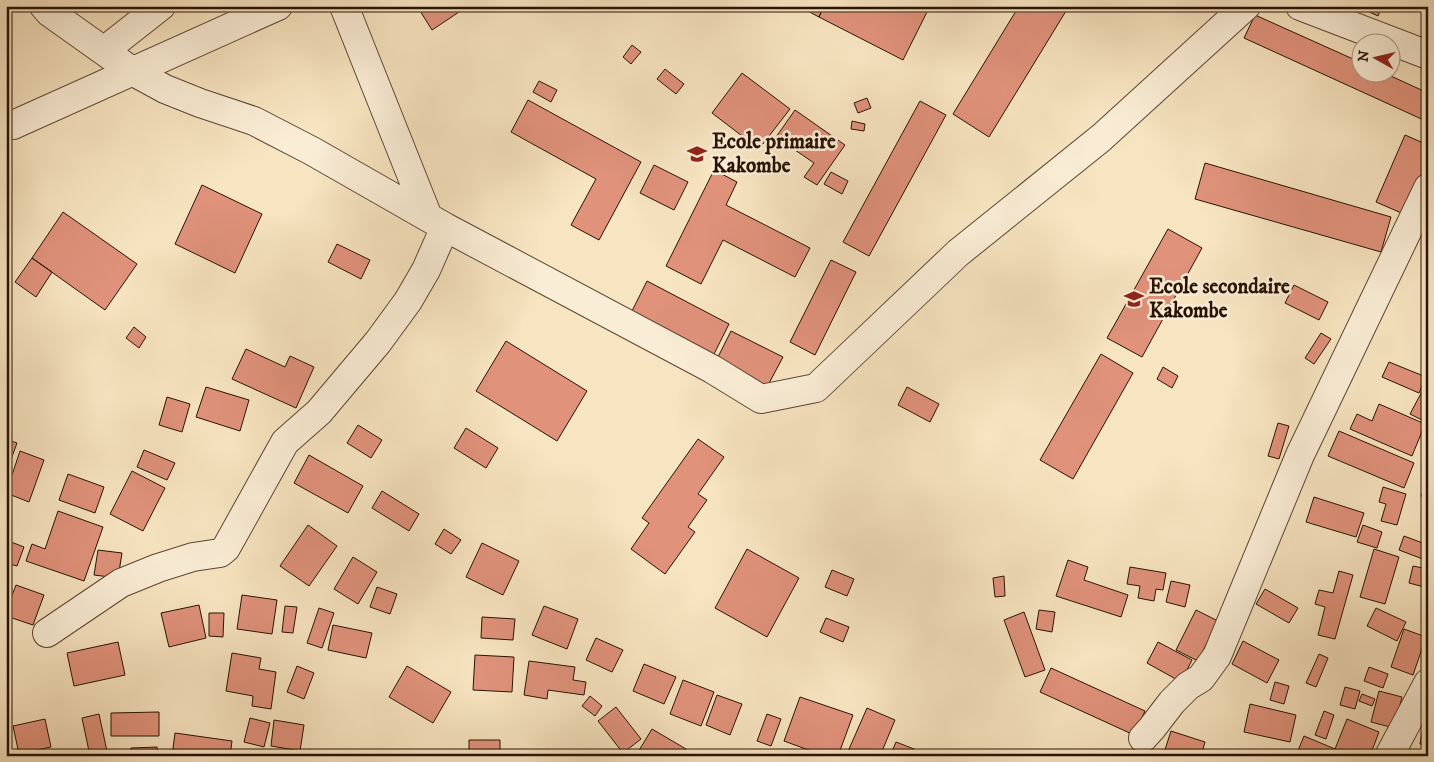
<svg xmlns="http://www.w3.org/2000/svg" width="1434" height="762" viewBox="0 0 1434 762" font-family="'IM FELL DW Pica',serif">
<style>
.building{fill:#e0927b;stroke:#291204}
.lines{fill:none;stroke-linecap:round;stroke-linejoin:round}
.minor-casing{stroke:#5c4633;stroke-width:30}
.minor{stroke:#faedd6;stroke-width:28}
.labels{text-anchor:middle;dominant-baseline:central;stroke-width:5;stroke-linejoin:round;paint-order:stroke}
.poi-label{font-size:21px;font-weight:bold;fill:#291204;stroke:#faedd6;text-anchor:start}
</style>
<rect width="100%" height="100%" fill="#f7e4c0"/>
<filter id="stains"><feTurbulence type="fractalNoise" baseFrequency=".004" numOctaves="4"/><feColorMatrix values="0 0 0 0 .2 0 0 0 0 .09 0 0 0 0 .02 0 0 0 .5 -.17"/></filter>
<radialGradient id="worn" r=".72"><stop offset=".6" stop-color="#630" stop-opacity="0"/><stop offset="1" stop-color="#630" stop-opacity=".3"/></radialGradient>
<path class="building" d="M 417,6 L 468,6 L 432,30 Z
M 798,6 L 824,6 L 819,17 Z
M 824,6 L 930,6 L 903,60 L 819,17 Z
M 1019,6 L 1058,6 L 1066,11 L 989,137 L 953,114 Z
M 1369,6 L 1382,6 L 1378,16 L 1367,11 Z
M 1255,15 L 1362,63 L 1362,72 L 1382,72 L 1428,93 L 1428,122 L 1244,38 Z
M 632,45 L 641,52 L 631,64 L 623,57 Z
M 665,69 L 684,84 L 676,94 L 657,79 Z
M 742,73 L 790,109 L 759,149 L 712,113 Z
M 539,81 L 557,90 L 551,102 L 533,92 Z
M 867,98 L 871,108 L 858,113 L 854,103 Z
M 528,100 L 641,162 L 599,240 L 571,225 L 596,179 L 511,132 Z
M 920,101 L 946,115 L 869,256 L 843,242 Z
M 795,110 L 845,145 L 817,185 L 804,177 L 814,163 L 776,137 Z
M 852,121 L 865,124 L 864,131 L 851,129 Z
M 1405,135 L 1428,145 L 1428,165 L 1406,215 L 1376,202 Z
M 1205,163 L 1391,217 L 1381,252 L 1195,199 Z
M 654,165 L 688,182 L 674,210 L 640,193 Z
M 714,170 L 737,182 L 726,205 L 810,248 L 795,277 L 723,240 L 701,284 L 666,266 Z
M 831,172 L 848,181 L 842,194 L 824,184 Z
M 202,185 L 262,214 L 235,273 L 175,244 Z
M 63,212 L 137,264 L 105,310 L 32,258 Z
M 1168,229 L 1202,248 L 1142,357 L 1107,338 Z
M 337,244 L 370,260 L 361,279 L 328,262 Z
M 32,258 L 52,272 L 36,297 L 15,282 Z
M 831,260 L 856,272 L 815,355 L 790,342 Z
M 647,281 L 729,324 L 713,356 L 631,313 Z
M 1294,285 L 1328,302 L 1319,320 L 1285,303 Z
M 134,327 L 146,337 L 139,348 L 126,338 Z
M 731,331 L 783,357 L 767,387 L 716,361 Z
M 1321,333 L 1331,339 L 1314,364 L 1305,358 Z
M 506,341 L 587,391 L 557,441 L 476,391 Z
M 246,349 L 285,367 L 290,356 L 314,367 L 296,408 L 232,379 Z
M 1101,354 L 1133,373 L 1073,479 L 1040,460 Z
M 1389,362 L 1426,377 L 1419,393 L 1382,377 Z
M 1163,367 L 1178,376 L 1172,388 L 1157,379 Z
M 1427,382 L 1428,382 L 1428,423 L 1410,414 Z
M 206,387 L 249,400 L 240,431 L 196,417 Z
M 907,387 L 939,404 L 930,422 L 898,405 Z
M 167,397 L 190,404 L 182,432 L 159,425 Z
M 1379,404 L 1425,424 L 1412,456 L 1350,429 L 1357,414 L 1372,421 Z
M 1278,423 L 1289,426 L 1279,459 L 1268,456 Z
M 358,425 L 382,440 L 371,458 L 347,443 Z
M 466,428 L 498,448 L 486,468 L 454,448 Z
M 1339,431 L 1414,463 L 1404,488 L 1328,456 Z
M 6,439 L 17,443 L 9,465 L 6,464 Z
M 698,439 L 724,457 L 698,494 L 707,500 L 688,527 L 695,532 L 665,574 L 631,549 L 649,523 L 642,518 Z
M 144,450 L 175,463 L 167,480 L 137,467 Z
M 20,451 L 44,460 L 29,502 L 6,493 Z
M 309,455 L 363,486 L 348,513 L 294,483 Z
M 132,471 L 165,488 L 143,531 L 110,514 Z
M 68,474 L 104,487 L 95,513 L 59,500 Z
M 1427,479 L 1428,480 L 1428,498 L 1421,496 Z
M 1383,487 L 1406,494 L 1397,525 L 1381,521 L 1386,504 L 1379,502 Z
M 382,491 L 419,514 L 409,531 L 372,508 Z
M 1314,497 L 1364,513 L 1356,537 L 1306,522 Z
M 58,511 L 103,527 L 84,581 L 26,561 L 32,544 L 45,549 Z
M 308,525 L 337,546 L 309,586 L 280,566 Z
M 1363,525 L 1382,532 L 1377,548 L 1357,542 Z
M 444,529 L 461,540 L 451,554 L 435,544 Z
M 1404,536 L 1428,545 L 1428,561 L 1399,550 Z
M 6,540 L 24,547 L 17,566 L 6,563 Z
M 482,543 L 519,561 L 503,595 L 466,577 Z
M 747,549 L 799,578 L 767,637 L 715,608 Z
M 1374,549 L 1399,557 L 1385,604 L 1360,597 Z
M 98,550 L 122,553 L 118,578 L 94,575 Z
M 353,557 L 377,572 L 358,604 L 334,589 Z
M 1068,560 L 1088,567 L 1084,580 L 1128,595 L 1121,617 L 1056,596 Z
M 1413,566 L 1428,569 L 1428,588 L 1409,583 Z
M 1130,567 L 1166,573 L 1163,590 L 1156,589 L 1154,601 L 1138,598 L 1140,586 L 1127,584 Z
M 832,570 L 854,579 L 847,596 L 825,587 Z
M 1339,571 L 1353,575 L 1335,639 L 1318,635 L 1325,607 L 1315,604 L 1319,590 L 1333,593 Z
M 1004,576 L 1005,596 L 995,597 L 993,578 Z
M 1171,581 L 1190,585 L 1185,607 L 1166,602 Z
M 16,585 L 44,595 L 33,625 L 6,616 L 6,611 Z
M 377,587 L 397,594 L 390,614 L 370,607 Z
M 1265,589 L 1298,608 L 1289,623 L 1256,604 Z
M 242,595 L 277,600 L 272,634 L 237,629 Z
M 199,605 L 206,638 L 169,647 L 161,613 Z
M 285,606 L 297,607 L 293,633 L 282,632 Z
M 544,606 L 578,619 L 567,649 L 532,635 Z
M 319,608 L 334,613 L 322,648 L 307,643 Z
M 1376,608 L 1406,622 L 1397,641 L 1367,626 Z
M 1039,610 L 1055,612 L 1052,632 L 1036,629 Z
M 1196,610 L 1218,621 L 1198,661 L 1176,650 Z
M 1024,612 L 1045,670 L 1025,677 L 1004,620 Z
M 209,613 L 224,613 L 223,637 L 209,636 Z
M 482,617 L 515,619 L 513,640 L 481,638 Z
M 826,618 L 849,627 L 843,642 L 820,632 Z
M 333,625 L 372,633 L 366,658 L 328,650 Z
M 1404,629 L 1426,637 L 1413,675 L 1391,667 Z
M 596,638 L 623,650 L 612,672 L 586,660 Z
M 1243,641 L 1279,660 L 1267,683 L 1232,664 Z
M 118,642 L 125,675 L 74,686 L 67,653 Z
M 1158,642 L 1192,660 L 1181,682 L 1147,663 Z
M 232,653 L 261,658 L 259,669 L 276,672 L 271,709 L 252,706 L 253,696 L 226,691 Z
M 1319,654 L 1328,658 L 1316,687 L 1306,683 Z
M 475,655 L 514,657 L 512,692 L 473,690 Z
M 529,661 L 575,667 L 573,680 L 586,682 L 584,695 L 548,690 L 547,699 L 524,695 Z
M 644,664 L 676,677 L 664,704 L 633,691 Z
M 297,666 L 314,673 L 304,699 L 287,692 Z
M 407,666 L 451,692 L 433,723 L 389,697 Z
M 1369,667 L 1388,674 L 1383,688 L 1364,681 Z
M 1051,668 L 1145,711 L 1134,735 L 1040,692 Z
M 683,680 L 714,692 L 701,726 L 670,714 Z
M 1275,682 L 1289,686 L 1284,704 L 1270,700 Z
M 1345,687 L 1360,691 L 1355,709 L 1340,705 Z
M 1379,691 L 1402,697 L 1394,728 L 1371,722 Z
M 1362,694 L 1375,699 L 1372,706 L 1359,701 Z
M 717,695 L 742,704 L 730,735 L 706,725 Z
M 590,696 L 602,706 L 595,716 L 582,706 Z
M 800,697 L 853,715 L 838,756 L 825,756 L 784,741 Z
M 1428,701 L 1428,745 L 1420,744 Z
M 1250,704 L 1296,715 L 1290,742 L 1244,732 Z
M 616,707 L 641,739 L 623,753 L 598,721 Z
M 867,708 L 895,720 L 880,756 L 846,756 Z
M 1324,711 L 1334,715 L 1326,739 L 1315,735 Z
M 159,712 L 159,736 L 111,736 L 111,713 Z
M 99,714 L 108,756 L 90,756 L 82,718 Z
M 767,714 L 781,719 L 771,746 L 757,741 Z
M 250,718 L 270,723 L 264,747 L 244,742 Z
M 45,719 L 51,747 L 19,754 L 13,726 Z
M 1347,719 L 1379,732 L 1370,756 L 1303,756 L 1297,753 L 1304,736 L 1335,749 Z
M 274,720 L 304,725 L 300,751 L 271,746 Z
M 652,729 L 686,749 L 682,756 L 645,756 L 638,752 Z
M 1171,731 L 1205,742 L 1201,756 L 1163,756 Z
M 175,733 L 232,741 L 230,756 L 172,756 Z
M 469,740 L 500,740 L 500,756 L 469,756 Z
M 896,742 L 914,749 L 911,756 L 890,756 Z
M 157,747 L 158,756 L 131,756 L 131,748 Z
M 309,750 L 349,756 L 309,756 Z
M 548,750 L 561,756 L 545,756 Z
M 275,752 L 300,755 L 300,756 L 275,756 Z"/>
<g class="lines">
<defs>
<path id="minor" d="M 44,6 L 49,12 L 132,71 L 165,89 L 200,103 L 254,121 L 312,151 L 445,227 L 712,369 L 761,399 L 816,388 L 958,253 L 1101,138 L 1246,6
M 344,6 L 428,217
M 1300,6 L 1428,55
M 105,50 L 161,6
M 6,125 L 13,125 L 278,6
M 47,633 L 121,583 L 158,568 L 193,557 L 220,553 L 226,548 L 285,442 L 319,412 L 378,342 L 408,301 L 426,270 L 445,227
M 1143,738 L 1152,728 L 1172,702 L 1188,686 L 1201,678 L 1217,656 L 1300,455 L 1428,188
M 1389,756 L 1428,683"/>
</defs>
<use href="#minor" class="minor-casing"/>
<use href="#minor" class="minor"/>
</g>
<defs>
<symbol id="school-bare" viewBox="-9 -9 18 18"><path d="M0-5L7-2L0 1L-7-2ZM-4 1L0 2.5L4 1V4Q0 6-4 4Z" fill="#8f2418" stroke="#faedd6" stroke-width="2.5" paint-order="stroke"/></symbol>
</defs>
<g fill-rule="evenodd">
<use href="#school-bare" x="683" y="140" width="28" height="28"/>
<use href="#school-bare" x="1120" y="285" width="28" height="28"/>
</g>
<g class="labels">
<g class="poi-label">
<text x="712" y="142">Ecole primaire<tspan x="712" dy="24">Kakombe</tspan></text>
<text x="1149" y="287">Ecole secondaire<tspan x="1149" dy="24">Kakombe</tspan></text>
</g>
</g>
<rect width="1434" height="762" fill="none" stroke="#f7e4c0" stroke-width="25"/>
<rect x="8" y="8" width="1419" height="747" fill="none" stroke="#291204" stroke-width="2.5"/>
<rect x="12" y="12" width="1409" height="737" fill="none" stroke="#291204"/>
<g transform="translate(1376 58) rotate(278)"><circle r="24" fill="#faedd6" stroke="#a69582"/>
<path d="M0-4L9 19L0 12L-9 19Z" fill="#8f2418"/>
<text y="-8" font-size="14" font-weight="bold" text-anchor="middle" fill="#291204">N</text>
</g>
<rect width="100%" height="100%" filter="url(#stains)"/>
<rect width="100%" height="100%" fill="url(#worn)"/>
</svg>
